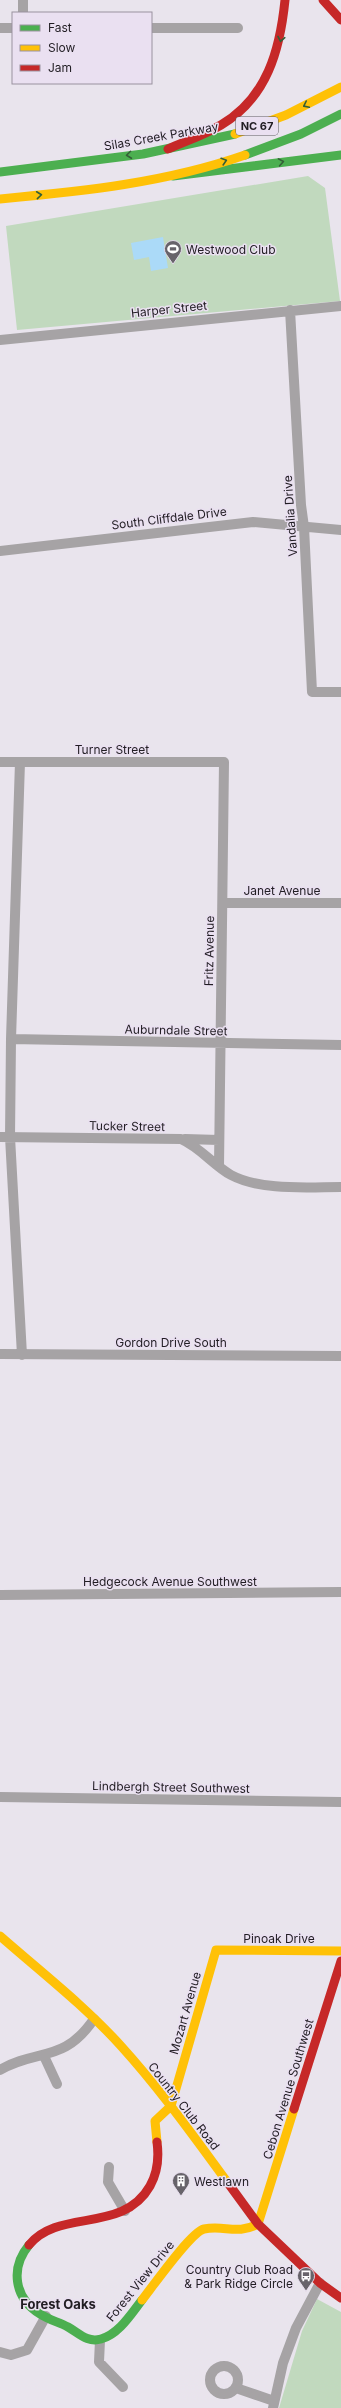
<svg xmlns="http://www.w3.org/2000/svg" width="341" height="2408" viewBox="0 0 341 2408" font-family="Inter,sans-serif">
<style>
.green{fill:#c1d9be}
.water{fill:#abdaf8}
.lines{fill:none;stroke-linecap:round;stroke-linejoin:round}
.street{stroke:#a6a3a5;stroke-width:10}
.fast{stroke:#4caf50;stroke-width:9}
.slow{stroke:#ffc107;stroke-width:9}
.jam{stroke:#c62828;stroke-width:9}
.oneway{stroke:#345f37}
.labels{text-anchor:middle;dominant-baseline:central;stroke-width:3;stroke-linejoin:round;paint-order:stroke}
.shield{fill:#eae0f1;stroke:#5d5861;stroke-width:1}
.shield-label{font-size:11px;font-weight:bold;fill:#211d23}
.street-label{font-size:12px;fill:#211d23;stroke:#eae0f1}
.poi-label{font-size:12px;fill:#211d23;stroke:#eae0f1;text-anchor:start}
.neighbourhood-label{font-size:13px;font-weight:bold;fill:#211d23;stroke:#eae0f1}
</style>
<rect width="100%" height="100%" fill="#e9e4ed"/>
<path class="green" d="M 308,176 L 325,188 L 340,301 L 17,330 L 6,226 Z
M 317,2299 L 341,2312 L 341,2408 L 279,2408 L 302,2331 Z"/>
<path class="water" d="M 163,237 L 168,268 L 151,271 L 149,257 L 134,260 L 131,243 Z"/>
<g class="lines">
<path class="street" d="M 23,13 L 23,0
M 0,28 L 13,28
M 151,28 L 238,28
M 290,310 L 301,505 L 304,527 L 312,692 L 341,692
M 0,340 L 341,306
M 0,551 L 253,522 L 341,530
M 0,762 L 224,762 L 219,1166
M 20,762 L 11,1039 L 10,1137 L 22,1355
M 223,903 L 341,903
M 11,1039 L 341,1045
M 0,1137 L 181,1139 C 201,1148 213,1165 231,1175 C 261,1191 308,1187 341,1187
M 185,1139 L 219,1140
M 0,1354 L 341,1356
M 0,1595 L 341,1592
M 0,1797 L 341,1802
M 44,2056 L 57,2084
M 0,2070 C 38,2048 63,2064 94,2019
M 109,2167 L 108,2182 L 125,2211
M 100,2340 L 99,2362 L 123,2387
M 0,2352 L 11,2355 L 27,2350 L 46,2316
M210 2380a14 14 0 1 1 28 0a14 14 0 1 1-28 0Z
M 236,2388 L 274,2401
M 273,2408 L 283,2363 L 296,2328 L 320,2283"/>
<path class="fast" d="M 245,155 L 301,134 L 341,114
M 0,172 L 143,154 L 235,134
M 173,176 L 341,155
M 29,2245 C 10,2268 14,2298 40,2314 C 49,2320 59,2322 68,2327 C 79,2333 87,2343 101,2339 C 119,2334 131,2314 142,2300"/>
<path class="slow" d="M 235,134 L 286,115 L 341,87
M 0,199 C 84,191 165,183 245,155
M 0,1936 C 41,1972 85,2006 121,2046 C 160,2089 194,2137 228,2183
M 157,2142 L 155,2121 L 171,2106 L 216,1950 L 341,1951
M 142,2300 C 153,2286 191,2232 204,2229 C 225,2225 237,2235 258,2224 L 294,2109"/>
<path class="jam" d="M 323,0 L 341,20
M 168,149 C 186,141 204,135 221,125 C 267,98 280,50 285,0
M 294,2109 L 341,1961
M 228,2183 L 258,2224 L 320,2283 L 341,2298
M 29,2245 C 59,2208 123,2234 150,2186 C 158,2172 159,2157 157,2142"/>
</g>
<defs><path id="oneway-chevron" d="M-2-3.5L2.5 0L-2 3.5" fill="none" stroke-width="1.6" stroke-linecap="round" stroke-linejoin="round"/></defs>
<g class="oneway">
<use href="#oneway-chevron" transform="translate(281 39) rotate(101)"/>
<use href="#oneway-chevron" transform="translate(306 105) rotate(154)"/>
<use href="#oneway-chevron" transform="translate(129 155) rotate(173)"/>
<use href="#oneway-chevron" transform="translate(224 161) rotate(-17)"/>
<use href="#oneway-chevron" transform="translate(281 162) rotate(-10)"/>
<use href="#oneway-chevron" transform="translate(39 195) rotate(-6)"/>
</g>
<defs>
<symbol id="stadium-pin" viewBox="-11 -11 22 30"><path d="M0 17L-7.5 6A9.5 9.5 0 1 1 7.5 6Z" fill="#67636a" stroke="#eae0f1"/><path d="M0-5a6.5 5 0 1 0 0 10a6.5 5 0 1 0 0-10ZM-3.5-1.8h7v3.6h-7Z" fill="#fff"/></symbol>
<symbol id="building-pin" viewBox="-11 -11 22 30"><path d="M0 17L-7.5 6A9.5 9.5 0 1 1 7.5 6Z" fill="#67636a" stroke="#eae0f1"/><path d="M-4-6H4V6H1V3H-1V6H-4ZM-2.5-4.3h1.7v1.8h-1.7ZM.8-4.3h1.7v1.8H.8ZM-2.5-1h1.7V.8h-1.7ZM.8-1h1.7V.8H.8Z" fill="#fff"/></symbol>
<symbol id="bus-pin" viewBox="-11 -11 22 30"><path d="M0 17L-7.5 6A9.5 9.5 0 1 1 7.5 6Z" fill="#67636a" stroke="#eae0f1"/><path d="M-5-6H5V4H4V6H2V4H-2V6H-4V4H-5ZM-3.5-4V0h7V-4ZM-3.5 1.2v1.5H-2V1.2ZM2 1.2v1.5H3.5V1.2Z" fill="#fff"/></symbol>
</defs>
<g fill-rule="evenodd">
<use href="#stadium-pin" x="163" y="239" width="20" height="27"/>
<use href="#building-pin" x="171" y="2171" width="20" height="27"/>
<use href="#bus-pin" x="296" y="2266" width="20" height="27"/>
</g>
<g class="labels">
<rect class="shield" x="236" y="117" width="42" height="18" rx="3"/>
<g class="shield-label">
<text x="257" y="126">NC 67</text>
</g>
<g class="street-label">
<text transform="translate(161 136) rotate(-10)">Silas Creek Parkway</text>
<text transform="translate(169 309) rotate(-6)">Harper Street</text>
<text transform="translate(290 516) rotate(-94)">Vandalia Drive</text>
<text transform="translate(169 518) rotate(-7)">South Cliffdale Drive</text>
<text x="112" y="749">Turner Street</text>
<text x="282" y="890">Janet Avenue</text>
<text transform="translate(209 951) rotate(-89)">Fritz Avenue</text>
<text transform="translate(176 1030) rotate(1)">Auburndale Street</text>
<text transform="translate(127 1126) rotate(1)">Tucker Street</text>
<text x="171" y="1342">Gordon Drive South</text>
<text x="170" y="1581">Hedgecock Avenue Southwest</text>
<text transform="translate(171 1787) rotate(1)">Lindbergh Street Southwest</text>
<text x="279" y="1938">Pinoak Drive</text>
<text transform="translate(185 2013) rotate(-74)">Mozart Avenue</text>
<text transform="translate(288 2089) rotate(-73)">Cebon Avenue Southwest</text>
<text transform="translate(184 2106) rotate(52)">Country Club Road</text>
<text transform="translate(140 2281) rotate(-51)">Forest View Drive</text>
</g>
<g class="poi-label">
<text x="186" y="249">Westwood Club</text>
<text x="194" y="2181">Westlawn</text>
<text x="293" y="2269" text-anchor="end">Country Club Road<tspan x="293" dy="14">&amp; Park Ridge Circle</tspan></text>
</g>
<g class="neighbourhood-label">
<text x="58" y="2304">Forest Oaks</text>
</g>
</g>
<rect x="12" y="12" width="140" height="72" fill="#eae0f1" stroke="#9a929f"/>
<rect x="20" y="25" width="20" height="6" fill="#4caf50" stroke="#9a929f"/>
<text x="48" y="32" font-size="12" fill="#211d23">Fast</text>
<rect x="20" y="45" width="20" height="6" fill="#ffc107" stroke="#9a929f"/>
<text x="48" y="52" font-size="12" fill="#211d23">Slow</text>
<rect x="20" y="65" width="20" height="6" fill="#c62828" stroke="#9a929f"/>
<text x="48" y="72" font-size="12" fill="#211d23">Jam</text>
</svg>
